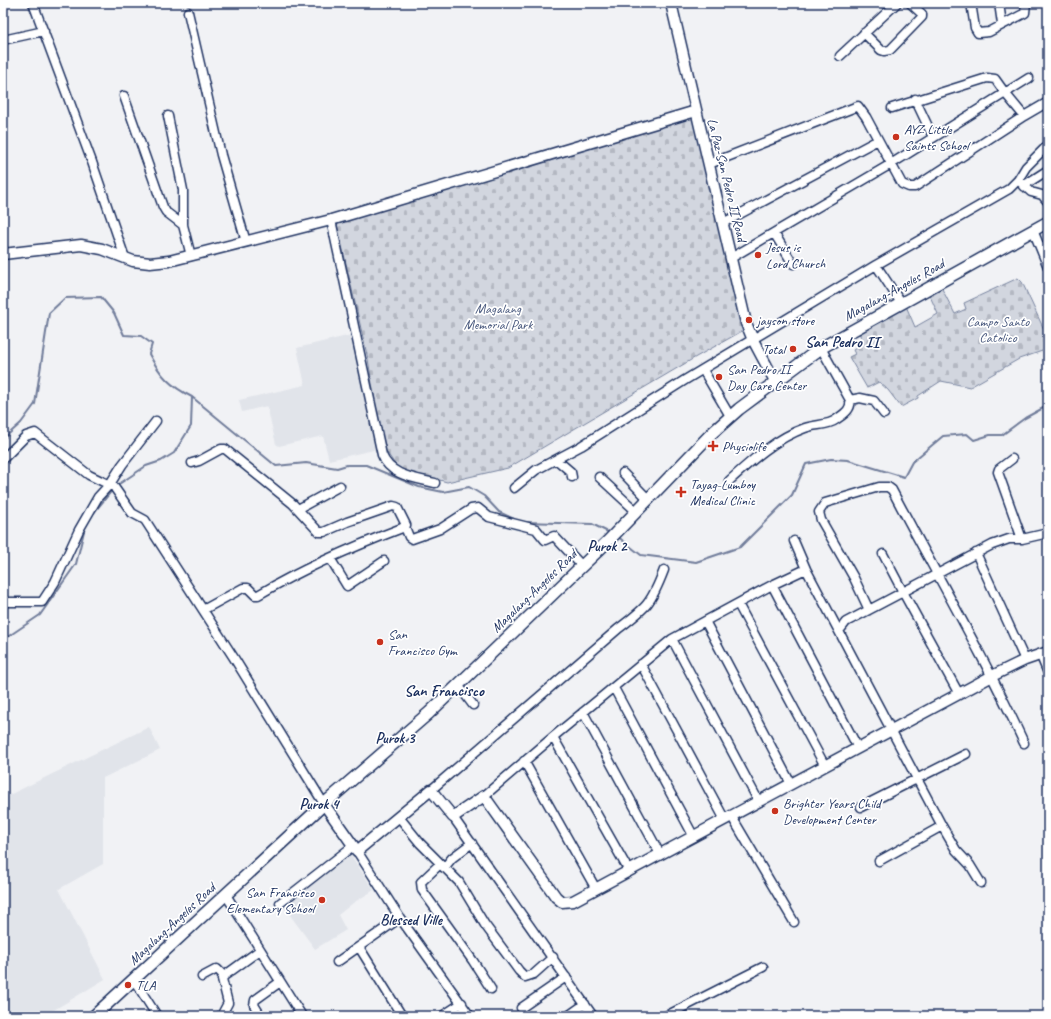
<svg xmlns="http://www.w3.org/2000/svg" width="1051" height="1019" viewBox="0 0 1051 1019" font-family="Caveat,sans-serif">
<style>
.built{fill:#e1e4ea}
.cemetery{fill:url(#cemetery-stones);stroke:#76829e}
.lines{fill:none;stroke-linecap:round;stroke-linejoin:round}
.stream{stroke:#707c9a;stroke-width:2}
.minor-casing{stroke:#1b2f5e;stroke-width:11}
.tertiary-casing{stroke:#1b2f5e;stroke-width:13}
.secondary-casing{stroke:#1b2f5e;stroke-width:14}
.minor{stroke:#fff;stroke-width:8}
.tertiary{stroke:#fff;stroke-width:10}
.secondary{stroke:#fff;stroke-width:11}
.poi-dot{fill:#c8321e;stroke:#fff;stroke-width:1.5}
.labels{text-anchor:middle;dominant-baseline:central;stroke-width:3.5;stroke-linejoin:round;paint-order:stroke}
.poi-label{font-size:14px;fill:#1b2f5e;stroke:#fff;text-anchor:start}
.street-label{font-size:14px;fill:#1b2f5e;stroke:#fff}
.park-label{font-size:14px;fill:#49597e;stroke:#fff}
.neighbourhood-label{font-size:15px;font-weight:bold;fill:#1b2f5e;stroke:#fff}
.quarter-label{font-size:16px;font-weight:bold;fill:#1b2f5e;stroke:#fff}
</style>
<defs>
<pattern id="cemetery-stones" width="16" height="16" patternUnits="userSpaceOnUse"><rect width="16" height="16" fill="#d2d6df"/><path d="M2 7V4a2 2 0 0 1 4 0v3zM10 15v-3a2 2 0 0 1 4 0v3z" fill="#b4b8c2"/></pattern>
</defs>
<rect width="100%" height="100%" fill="#f1f2f5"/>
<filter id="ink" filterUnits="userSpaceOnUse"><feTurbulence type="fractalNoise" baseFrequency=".025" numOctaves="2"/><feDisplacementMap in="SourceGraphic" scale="8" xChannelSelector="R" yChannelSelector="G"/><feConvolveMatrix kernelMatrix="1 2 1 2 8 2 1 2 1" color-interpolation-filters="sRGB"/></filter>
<g filter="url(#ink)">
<path class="built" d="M 351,335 L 378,449 L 329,460 L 323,436 L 279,446 L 276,444 L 267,406 L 242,412 L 239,400 L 305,385 L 297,348 Z
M 149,727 L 160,750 L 103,778 L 103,864 L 59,889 L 105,979 L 44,1016 L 3,1016 L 3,798 Z
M 348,851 L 374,890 L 353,903 L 338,915 L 346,930 L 315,949 L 281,903 Z"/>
<path class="cemetery" d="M 693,115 L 744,330 L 696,357 L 508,468 L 447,482 L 398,469 L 382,445 L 368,359 L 337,224 Z
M 1018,278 L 1022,282 L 1047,336 L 1048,349 L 1019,359 L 970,387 L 941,381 L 918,396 L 918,398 L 901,407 L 888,390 L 879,382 L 867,388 L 849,357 L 855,354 L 853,350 L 864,343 L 859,333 L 906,306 L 915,327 L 938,314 L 929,294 L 941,287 L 955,314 L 966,309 L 964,303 Z"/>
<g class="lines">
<path class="stream" d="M 3,439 L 21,423 L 35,404 L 49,313 L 65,298 L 101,297 L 114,313 L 124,335 L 141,336 L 152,344 L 149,354 C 160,375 170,386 192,397 L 276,466 L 306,463 L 337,468 L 347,465 L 366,465 L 419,487 L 443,492 L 469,487 L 484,496 L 499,512 L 514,519
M 116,486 L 146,466 L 161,461 L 174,453 L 191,426 L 192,397
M 92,515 L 113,489
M 524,522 L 592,524 L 610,533
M 617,536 L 641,555 L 696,562 L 740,547 L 792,495 L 806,464 L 831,459 L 848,460 L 904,477 L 912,462 L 943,436 L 967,434 L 974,440 L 990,435 L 1002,435 L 1025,418 L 1045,407 L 1048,408
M 3,640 L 40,615 L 76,564 L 85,527"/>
<defs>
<path id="minor" d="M 33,3 L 92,162 L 125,258
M 971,3 L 975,28 L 978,33 L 989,32 L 1025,13 L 1026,3
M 999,3 L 1002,24
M 188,12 L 221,155 L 246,242
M 864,33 L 881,50 L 884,51 L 890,50 L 922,17 L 922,14 L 910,3
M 3,40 L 44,31
M 840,56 L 897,3
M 1029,78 L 1005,93 L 1024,116 L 1048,102
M 124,96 L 163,207 L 166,212 L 183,225
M 915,99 L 933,137
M 168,116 L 183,190 L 183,225 L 191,256
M 709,164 L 858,106 L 866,117 L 902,184 L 909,187 L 915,187 L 1024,116
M 1018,180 L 1031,192 L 1042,195 L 1048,202
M 1023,186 L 1048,170
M 331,220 L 382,455 C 390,476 415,478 435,483
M 723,223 L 878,140
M 1033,230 L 1048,267
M 774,233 L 793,264
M 731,258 L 891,164 L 1005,93 L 995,79 L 987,78 L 892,108
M 876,265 L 901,303
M 703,370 L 730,416
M 850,400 L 860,398 L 874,401 L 884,414
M 3,459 L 26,436 L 35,433 L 89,475 L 114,487 L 132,513 L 145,520 L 234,658 L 324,804
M 1012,459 L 999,469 L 998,472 L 1022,539
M 557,460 L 571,472 L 572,477
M 192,463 L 199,461 L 221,449 L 225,449 L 293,504 L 319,532 L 324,532 L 347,522 L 393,506 L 397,507 L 406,525 L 402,528 C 352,547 304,568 258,595 L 255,595 L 248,588 L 243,588 L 203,610
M 623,473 L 649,500
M 599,477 L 637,512
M 729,481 C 751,461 776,438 805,428 C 816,424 828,426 837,419 C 844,414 852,409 850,400 L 821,348
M 514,488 L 536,470 L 581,446 L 685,380 L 876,265 L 1009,189 L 1018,180 L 1026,167 L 1048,145
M 298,509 L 340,486
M 405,527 L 409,537 L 412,539 L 440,529 L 471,509 L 478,508 L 489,517 L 536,529 L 545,540 L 554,536 L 582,566
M 794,541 L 806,569
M 976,553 L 1025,660
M 330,558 L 347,586 L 384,561
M 772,585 L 858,748
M 3,602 L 42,602 L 55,582 L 79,530 L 98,497 L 110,484 L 122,465 L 156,421
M 738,604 L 825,766
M 869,610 L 854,578 L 821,520 L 819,512 L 825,503 L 879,487 L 888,487 L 892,490 C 936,574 984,656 1024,743
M 705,621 L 791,784
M 839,631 L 846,622 L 903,592 L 883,554
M 672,639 L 759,802
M 1040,654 L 1048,673
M 641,664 L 725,820
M 458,685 L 473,705
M 614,688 L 694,837
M 959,694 L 903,592 L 992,545 L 1009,539 L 1022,539 L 1048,533
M 583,712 L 660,854
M 553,737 L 629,871
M 524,761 L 596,889
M 431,790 L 618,629 C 647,607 651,604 664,570
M 484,796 L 553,737 L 672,639 L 772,585 L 806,569 L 942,826 L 956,850 L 970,865 L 981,883
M 861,807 L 966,754
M 399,817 L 420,843 L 459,882 L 485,925 L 519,971 L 525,977 L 534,974 L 553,957
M 453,817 L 593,1016
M 732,817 L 794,922
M 357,851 L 400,918 L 470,1016
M 879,861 L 942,826
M 440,864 L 421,882 L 422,890 L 473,961 L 491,989
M 444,868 L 452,858 L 472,843
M 226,895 L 302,1016
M 280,903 L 353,846
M 359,947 L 402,1016
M 337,962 L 400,918
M 202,977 L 217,969 L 224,976
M 134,980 L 157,1016
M 521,1008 L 566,977
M 221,1016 L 228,1003 L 222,979 L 224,976 L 260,950
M 261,1016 L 254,1005 L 255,1000 L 280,982
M 442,1016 L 462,1003
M 568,1016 L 585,1004
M 666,1016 L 763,967"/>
<path id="tertiary" d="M 671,3 L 746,323 L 753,340 L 775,381
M 3,254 L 81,245 L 102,249 L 133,261 L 150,263 L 169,261 L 331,220 L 696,111
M 324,804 L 357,851 L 431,790 L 453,817 L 484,796 L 556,897 L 562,902 L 573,901 L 994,675 L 1025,660 L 1048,652"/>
<path id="secondary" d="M 94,1016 L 324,804 L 429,713 L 608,541 L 712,433 L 739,409 L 821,348 L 1048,222"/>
</defs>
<use href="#minor" class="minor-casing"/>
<use href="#tertiary" class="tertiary-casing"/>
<use href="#secondary" class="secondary-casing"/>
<use href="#minor" class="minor"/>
<use href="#tertiary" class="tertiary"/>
<use href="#secondary" class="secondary"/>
</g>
</g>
<g class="poi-dot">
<circle cx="896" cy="137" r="4"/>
<circle cx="758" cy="255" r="4"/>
<circle cx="749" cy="320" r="4"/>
<circle cx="793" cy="349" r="4"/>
<circle cx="719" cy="377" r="4"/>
<path d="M711 440h4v4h4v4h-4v4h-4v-4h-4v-4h4z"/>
<path d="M679 486h4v4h4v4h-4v4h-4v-4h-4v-4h4z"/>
<circle cx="380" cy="642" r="4"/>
<circle cx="775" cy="811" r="4"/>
<circle cx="322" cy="900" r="4"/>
<circle cx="128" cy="985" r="4"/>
</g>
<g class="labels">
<g class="poi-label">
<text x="904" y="129">AYZ Little<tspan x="904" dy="16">Saints School</tspan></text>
<text x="766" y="247">Jesus is<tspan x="766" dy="16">Lord Church</tspan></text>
<text x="757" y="320">jayson store</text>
<text x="785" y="349" text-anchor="end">Total</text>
<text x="727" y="369">San Pedro II<tspan x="727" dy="16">Day Care Center</tspan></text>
<text x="722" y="446">Physiolife</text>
<text x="690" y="484">Tayag-Lumboy<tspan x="690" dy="16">Medical Clinic</tspan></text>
<text x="388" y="634">San<tspan x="388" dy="16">Francisco Gym</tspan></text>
<text x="783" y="803">Brighter Years Child<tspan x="783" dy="16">Development Center</tspan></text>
<text x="314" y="892" text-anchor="end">San Francisco<tspan x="314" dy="16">Elementary School</tspan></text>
<text x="136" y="985">TLA</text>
</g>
<g class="street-label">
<text transform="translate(727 180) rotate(76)">La Paz-San Pedro II Road</text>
<text transform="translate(894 290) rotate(-29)">Magalang-Angeles Road</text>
<text transform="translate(534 591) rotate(-44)">Magalang-Angeles Road</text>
<text transform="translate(172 924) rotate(-43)">Magalang-Angeles Road</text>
</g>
<g class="park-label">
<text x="498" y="308">Magalang<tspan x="498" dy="16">Memorial Park</tspan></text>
<text x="998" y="321">Campo Santo<tspan x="998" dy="16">Catolico</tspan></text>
</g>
<g class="neighbourhood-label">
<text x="607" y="546">Purok 2</text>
<text x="395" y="738">Purok 3</text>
<text x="319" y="804">Purok 4</text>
<text x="411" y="920">Blessed Ville</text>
</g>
<g class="quarter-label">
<text x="842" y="342">San Pedro II</text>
<text x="444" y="691">San Francisco</text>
</g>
</g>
<rect width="1051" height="1019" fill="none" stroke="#fff" stroke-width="16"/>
<rect x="8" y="8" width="1035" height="1003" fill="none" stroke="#1b2f5e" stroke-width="1.5" filter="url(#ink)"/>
</svg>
